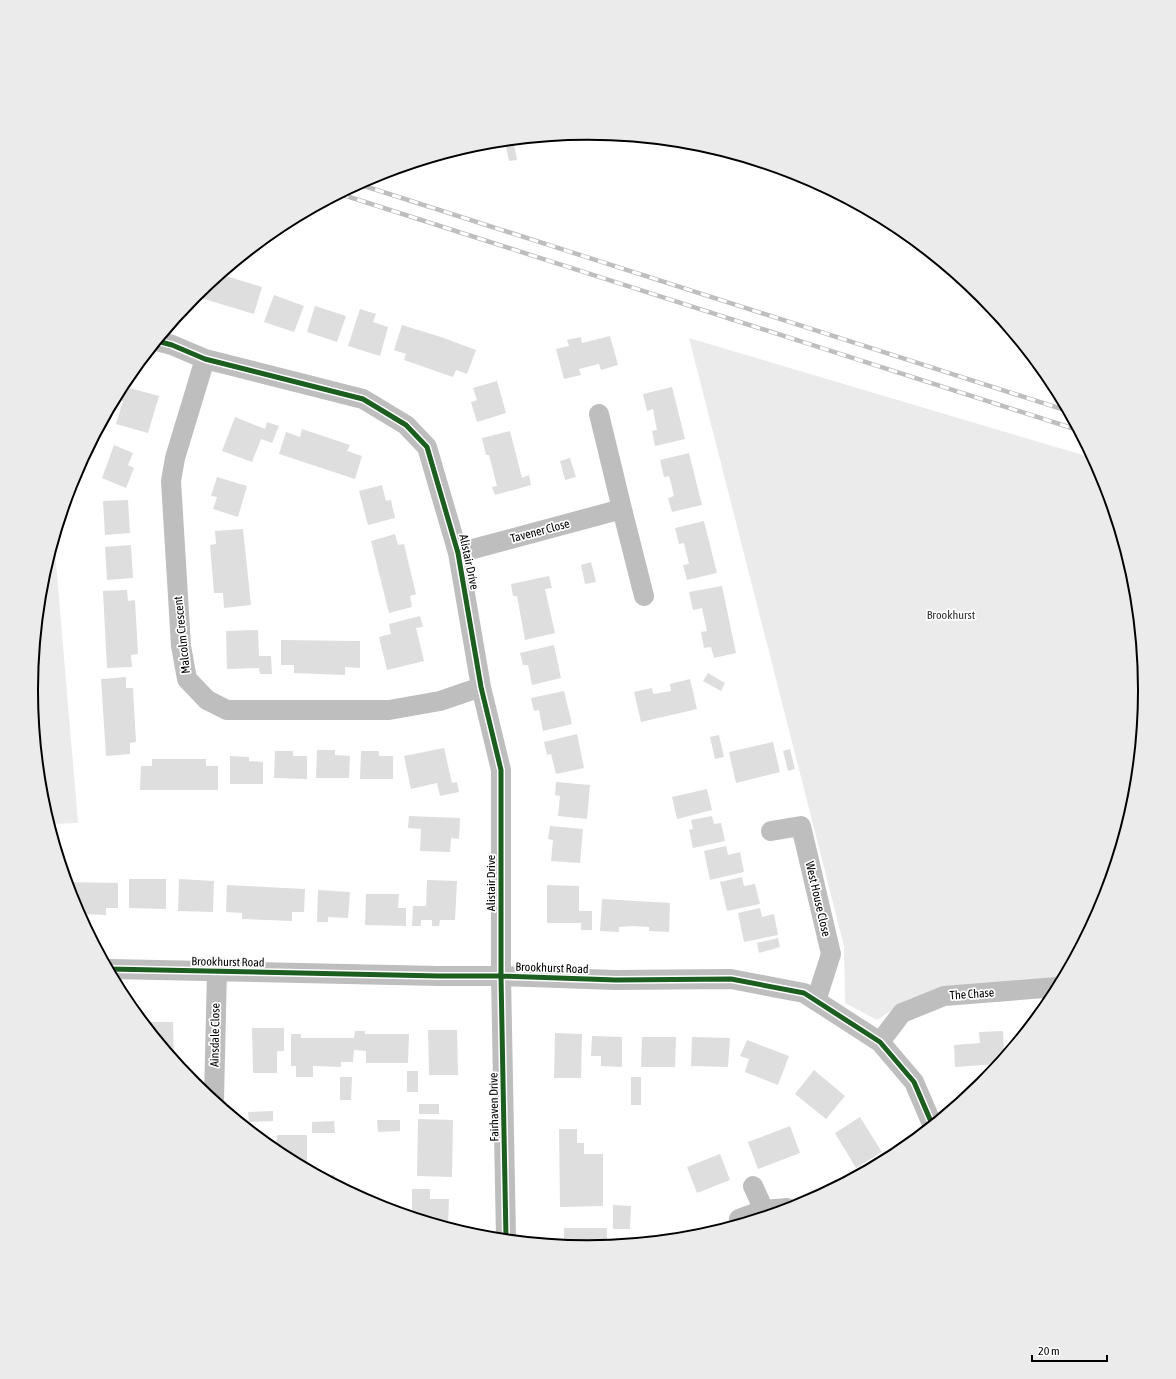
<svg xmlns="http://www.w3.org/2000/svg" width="1176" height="1379" viewBox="0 0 1176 1379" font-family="'Asap Condensed',sans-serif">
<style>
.park{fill:#ebebeb}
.building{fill:#dedede}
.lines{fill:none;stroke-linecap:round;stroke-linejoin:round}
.street{stroke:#bebebe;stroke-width:20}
.rail-casing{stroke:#bebebe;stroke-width:4.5}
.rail{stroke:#fff;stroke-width:3;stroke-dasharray:9;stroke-linecap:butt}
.cycleway-casing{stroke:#fff;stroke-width:8}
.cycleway{stroke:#1b5e20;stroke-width:5}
.labels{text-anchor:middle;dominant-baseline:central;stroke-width:3.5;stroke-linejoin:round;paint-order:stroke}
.street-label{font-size:12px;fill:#000;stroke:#fff}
.park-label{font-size:12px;fill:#313131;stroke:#fff}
.rim{fill:none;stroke:#000;stroke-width:2}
</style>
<rect width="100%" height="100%" fill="#fff"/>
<path class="park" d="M 689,338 L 1093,458 L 1103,477 L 1134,581 L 1145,690 L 1134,798 L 1103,903 L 1063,977 L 942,990 L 909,999 L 877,1020 L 845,1003 L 844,946 Z
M 54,539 L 78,823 L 50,824 L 42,798 L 31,689 L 42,581 Z"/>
<path class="building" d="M 513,140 L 517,160 L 509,161 L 505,141 Z
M 220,274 L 262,287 L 254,314 L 194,296 Z
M 274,295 L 304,306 L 294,332 L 264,322 Z
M 315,306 L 346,316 L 337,342 L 307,332 Z
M 360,309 L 376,314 L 373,322 L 388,327 L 380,356 L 348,346 Z
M 402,325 L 441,337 L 476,350 L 467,374 L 456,370 L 453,377 L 404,360 L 406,354 L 394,350 Z
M 610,336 L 618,365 L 601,370 L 599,364 L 579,369 L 581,375 L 564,379 L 556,349 L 569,346 L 567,340 L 581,337 L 582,343 Z
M 497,381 L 506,413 L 477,422 L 471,402 L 477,400 L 473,388 Z
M 122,386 L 159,396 L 148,433 L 116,424 L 123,401 L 115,399 Z
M 672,387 L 685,439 L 655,446 L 652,431 L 657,430 L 655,420 L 653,409 L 647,411 L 643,394 Z
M 235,417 L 265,429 L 267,422 L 279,426 L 272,443 L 261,439 L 252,462 L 222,451 Z
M 302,429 L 350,445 L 347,451 L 362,456 L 355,479 L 279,454 L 286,432 L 300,437 Z
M 510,431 L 522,478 L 529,475 L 531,485 L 495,495 L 492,487 L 497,486 L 489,455 L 486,455 L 482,438 Z
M 114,445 L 133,453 L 128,465 L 134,468 L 126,488 L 102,478 Z
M 689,453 L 702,505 L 672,512 L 668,498 L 674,496 L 672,487 L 669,476 L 664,477 L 660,460 Z
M 570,458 L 576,477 L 565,480 L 560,461 Z
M 217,477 L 247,486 L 238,517 L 213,509 L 217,497 L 211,496 Z
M 382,485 L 386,501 L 391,500 L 395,518 L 368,525 L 359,491 Z
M 128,500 L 130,533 L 105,535 L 103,501 Z
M 704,521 L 717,573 L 687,580 L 683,565 L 689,564 L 684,543 L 679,544 L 675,528 Z
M 243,529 L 251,605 L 224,608 L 223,593 L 214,593 L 210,545 L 216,544 L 215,531 Z
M 395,534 L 398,545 L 404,544 L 416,594 L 410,596 L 412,607 L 389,613 L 371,541 Z
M 131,545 L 133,578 L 107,580 L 105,547 Z
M 591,562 L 596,582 L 585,584 L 581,565 Z
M 549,576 L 552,588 L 545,589 L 555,633 L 525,640 L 517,596 L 513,596 L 511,584 Z
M 722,586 L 736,653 L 714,658 L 711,647 L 704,648 L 701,632 L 707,631 L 702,608 L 693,610 L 689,592 Z
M 127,590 L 128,601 L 135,600 L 138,654 L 131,655 L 132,667 L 107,668 L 103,591 Z
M 420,616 L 423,627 L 416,628 L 424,661 L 387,670 L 379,637 L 391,634 L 389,624 Z
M 258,630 L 259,656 L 271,656 L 272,674 L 260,674 L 259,668 L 227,669 L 226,631 Z
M 281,640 L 360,641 L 360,668 L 345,667 L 345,675 L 294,673 L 294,665 L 281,665 Z
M 554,645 L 561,678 L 532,685 L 528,665 L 523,665 L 520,653 Z
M 708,673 L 725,683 L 721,691 L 703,681 Z
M 126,677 L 126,688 L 133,688 L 136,742 L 130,743 L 130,754 L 106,756 L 101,679 Z
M 690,679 L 697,709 L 641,722 L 634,692 L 652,688 L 653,694 L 671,691 L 670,684 Z
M 564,691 L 572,724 L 543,731 L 539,710 L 534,711 L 531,698 Z
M 577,734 L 584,768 L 556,774 L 551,754 L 547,755 L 544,742 Z
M 719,735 L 724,757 L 715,759 L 710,737 Z
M 773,742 L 780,772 L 736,783 L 729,752 Z
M 444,748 L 452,783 L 457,782 L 459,792 L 440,796 L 437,783 L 411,789 L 404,756 Z
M 790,749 L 795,769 L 788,771 L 783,751 Z
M 317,750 L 335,750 L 335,755 L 350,756 L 349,778 L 316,778 Z
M 275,751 L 293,751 L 293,756 L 307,756 L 307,779 L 274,778 Z
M 361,751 L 379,751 L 379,756 L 393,756 L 393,779 L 360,779 Z
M 230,756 L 249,757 L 249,761 L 263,762 L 263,784 L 230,784 Z
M 152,759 L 206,759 L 206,766 L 218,766 L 218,790 L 140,790 L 141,766 L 152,766 Z
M 556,782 L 590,785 L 587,819 L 558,816 L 560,796 L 555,795 Z
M 707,789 L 712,810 L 677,819 L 672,797 Z
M 409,816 L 460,818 L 459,839 L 451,838 L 450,852 L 420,851 L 421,829 L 408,828 Z
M 712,816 L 714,824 L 721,823 L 725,841 L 693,848 L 689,830 L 693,829 L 691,820 Z
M 550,826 L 583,829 L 580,863 L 551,861 L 553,840 L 548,839 Z
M 726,846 L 728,855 L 740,852 L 744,872 L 710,880 L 704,851 Z
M 742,877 L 744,886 L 755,884 L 760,904 L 727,911 L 720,882 Z
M 129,879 L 166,879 L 166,909 L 129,908 Z
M 179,879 L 214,881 L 213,912 L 178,911 Z
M 427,880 L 457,881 L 455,920 L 440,920 L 439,926 L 432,926 L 432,920 L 421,920 L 421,926 L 412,926 L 413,906 L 426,906 Z
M 67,882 L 118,883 L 118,908 L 106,908 L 106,915 L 80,914 L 73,902 Z
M 227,885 L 305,889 L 304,912 L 292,912 L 292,921 L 242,919 L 242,913 L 226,912 Z
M 547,885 L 579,886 L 579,911 L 592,911 L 592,930 L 581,930 L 581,923 L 547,923 Z
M 318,890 L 350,892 L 348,918 L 328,917 L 328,922 L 317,922 Z
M 366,894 L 399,894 L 398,908 L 406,908 L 406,926 L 365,925 Z
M 602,899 L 670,903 L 669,932 L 649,931 L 649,927 L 633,926 L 619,927 L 619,932 L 600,931 Z
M 760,908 L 762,917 L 774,914 L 778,935 L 744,942 L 738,913 Z
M 778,938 L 780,947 L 759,953 L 757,943 Z
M 147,1022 L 173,1022 L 174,1058 L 147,1025 Z
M 252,1028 L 284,1028 L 284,1051 L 277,1051 L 277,1073 L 253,1073 Z
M 428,1030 L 457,1030 L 458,1075 L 429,1075 Z
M 355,1031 L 365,1031 L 365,1034 L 409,1034 L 408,1063 L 366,1063 L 366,1051 L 354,1050 L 353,1062 L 341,1062 L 341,1067 L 313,1066 L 313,1077 L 296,1077 L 296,1066 L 291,1066 L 291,1034 L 301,1034 L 301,1038 L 354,1038 Z
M 1003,1031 L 1004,1051 L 1008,1051 L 997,1064 L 955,1067 L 954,1045 L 980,1043 L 979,1032 Z
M 555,1033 L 582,1034 L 581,1078 L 554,1078 Z
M 592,1036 L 622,1037 L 622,1067 L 601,1066 L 601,1056 L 591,1056 Z
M 642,1037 L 676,1037 L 675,1067 L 641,1067 Z
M 692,1037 L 730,1038 L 728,1067 L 691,1066 Z
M 747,1040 L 789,1056 L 778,1085 L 745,1072 L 749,1059 L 740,1056 Z
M 814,1070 L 845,1096 L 826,1119 L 795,1094 Z
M 407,1071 L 418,1071 L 418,1092 L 407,1092 Z
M 340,1077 L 352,1077 L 351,1100 L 340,1100 Z
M 631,1077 L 641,1077 L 641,1105 L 631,1105 Z
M 419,1104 L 439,1104 L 439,1114 L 419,1114 Z
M 273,1111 L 273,1121 L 249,1122 L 248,1112 Z
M 860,1117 L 882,1152 L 856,1168 L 835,1133 Z
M 418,1119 L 453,1120 L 452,1177 L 417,1176 Z
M 377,1120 L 400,1120 L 400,1131 L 378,1132 Z
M 334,1121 L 335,1133 L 312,1133 L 312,1122 Z
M 790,1126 L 800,1153 L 758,1169 L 748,1142 Z
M 559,1129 L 577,1129 L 577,1143 L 584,1143 L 584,1154 L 603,1154 L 603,1206 L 560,1207 Z
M 277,1135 L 307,1135 L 307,1168 L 276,1151 Z
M 720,1154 L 730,1180 L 697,1193 L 687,1167 Z
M 320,1175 L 335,1175 L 335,1183 Z
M 412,1189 L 430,1189 L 430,1199 L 449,1199 L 448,1226 L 412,1215 Z
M 613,1205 L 631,1206 L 630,1229 L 613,1229 Z
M 564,1228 L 607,1228 L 607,1245 L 588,1246 L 564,1244 Z"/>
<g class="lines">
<path class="street" d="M 157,341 L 172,345 L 205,359 L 363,399 L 406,425 L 427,447 L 458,553 L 481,687 L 501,770 L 501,976 L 506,1238
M 205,359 L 175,458 L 171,481 L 181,646 L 187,679 L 207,700 L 227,710 L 389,710 L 440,701 L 481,687
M 622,509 L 644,596
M 458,553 L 622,509 L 599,414
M 771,831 L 801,826 L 831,954 L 816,1001
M 109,969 L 439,976 L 501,976 L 616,980 L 731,979 L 804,993 L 880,1042 L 914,1082 L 932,1124
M 880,1042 L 902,1013 L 944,996 L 1057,987
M 214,1099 L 217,971
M 753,1186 L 764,1210
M 739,1219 L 764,1210 L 787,1208"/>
<defs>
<path id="rail" d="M 358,184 L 1068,411
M 340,194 L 1078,430"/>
</defs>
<use href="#rail" class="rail-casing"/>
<use href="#rail" class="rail"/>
<defs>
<path id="cycleway" d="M 157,341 L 172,345 L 205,359 L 363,399 L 406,425 L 427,447 L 458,553 L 481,687 L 501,770 L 501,976 L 506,1238
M 109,969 L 439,976 L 501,976 L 616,980 L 731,979 L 804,993 L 880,1042 L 914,1082 L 932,1124"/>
</defs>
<use href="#cycleway" class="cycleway-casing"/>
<use href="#cycleway" class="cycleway"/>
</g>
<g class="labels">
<g class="street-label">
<text transform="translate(540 531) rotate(-15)">Tavener Close</text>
<text transform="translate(469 562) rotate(78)">Alistair Drive</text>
<text transform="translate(182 635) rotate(-96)">Malcolm Crescent</text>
<text transform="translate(491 883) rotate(-90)">Alistair Drive</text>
<text transform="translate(818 899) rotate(77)">West House Close</text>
<text transform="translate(228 962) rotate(1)">Brookhurst Road</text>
<text transform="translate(552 968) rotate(2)">Brookhurst Road</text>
<text transform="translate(972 994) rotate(-4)">The Chase</text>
<text transform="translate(215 1035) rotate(-89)">Ainsdale Close</text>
<text transform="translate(494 1107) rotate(-91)">Fairhaven Drive</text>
</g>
<g class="park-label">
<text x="951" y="615">Brookhurst</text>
</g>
</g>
<path d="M0 0H1176V1379H0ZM38 690a550 550 0 1 1 1100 0a550 550 0 1 1-1100 0Z" fill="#ebebeb" fill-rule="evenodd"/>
<path class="rim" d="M38 690a550 550 0 1 1 1100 0a550 550 0 1 1-1100 0Z"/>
<path d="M1032 1355v6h75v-6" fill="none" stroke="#000000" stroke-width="2"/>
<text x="1038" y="1355" font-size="12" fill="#000000" stroke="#ffffff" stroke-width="3" paint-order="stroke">20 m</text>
</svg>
